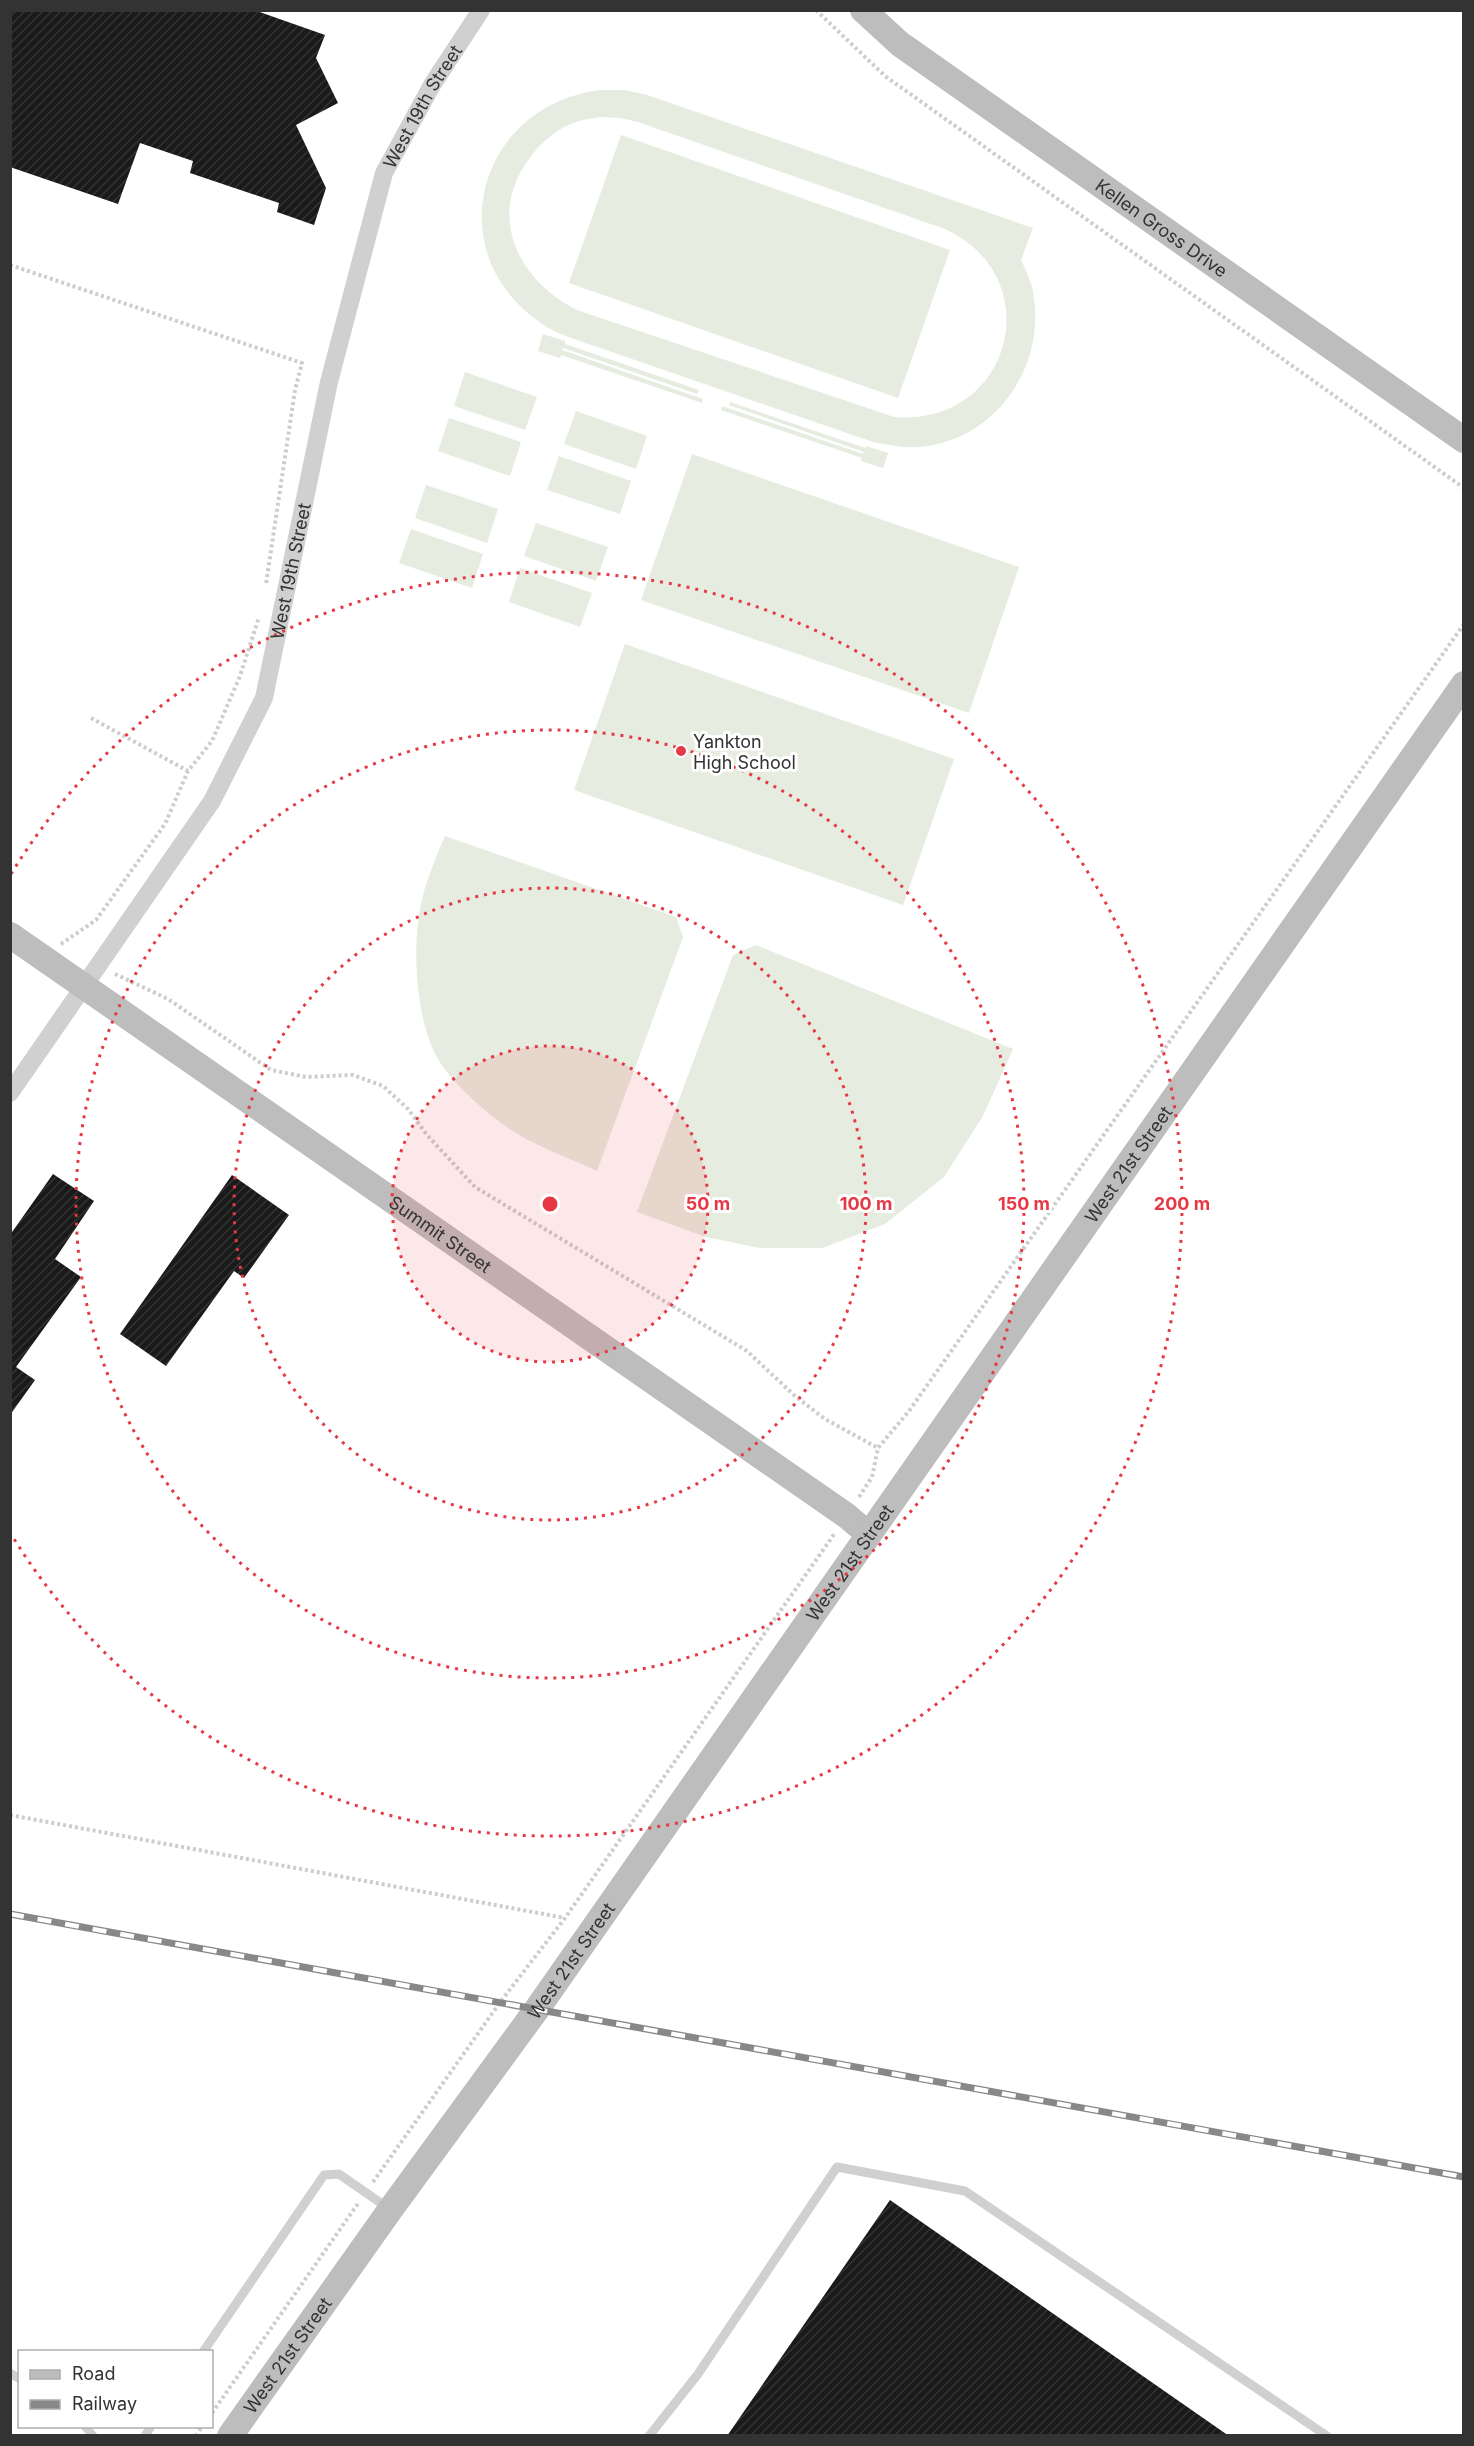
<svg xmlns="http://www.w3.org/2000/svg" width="1474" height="2446" viewBox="0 0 1474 2446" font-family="Inter,sans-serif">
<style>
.pitch{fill:#e6ecdf;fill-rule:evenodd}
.building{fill:url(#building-hatch)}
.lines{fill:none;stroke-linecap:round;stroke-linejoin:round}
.path{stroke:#cdcdcd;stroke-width:4;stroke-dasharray:3 3;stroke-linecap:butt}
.lane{stroke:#d0d0d0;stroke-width:9}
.street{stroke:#d0d0d0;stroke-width:18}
.secondary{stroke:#bdbdbd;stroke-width:26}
.rail-casing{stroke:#888;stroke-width:7}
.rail{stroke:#fff;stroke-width:4.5;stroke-dasharray:14;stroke-linecap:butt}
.ring{fill:none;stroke:#e63946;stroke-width:3;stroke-dasharray:3 6}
.poi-dot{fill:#e63946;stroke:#fff;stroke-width:2}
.labels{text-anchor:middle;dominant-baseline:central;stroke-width:6;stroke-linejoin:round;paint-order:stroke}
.street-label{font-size:18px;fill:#333;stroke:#fff}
.poi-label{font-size:18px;fill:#333;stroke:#fff;text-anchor:start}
.centre{fill:#e63946;stroke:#fff;stroke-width:3}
.ring-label{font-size:18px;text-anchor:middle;font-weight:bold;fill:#e63946;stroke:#fff;stroke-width:6;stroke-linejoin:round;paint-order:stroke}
</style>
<defs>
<pattern id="building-hatch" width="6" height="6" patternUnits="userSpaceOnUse" patternTransform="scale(1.5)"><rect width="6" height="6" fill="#1a1a1a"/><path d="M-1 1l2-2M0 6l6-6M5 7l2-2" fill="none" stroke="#333"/></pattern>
</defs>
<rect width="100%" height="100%" fill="#fff"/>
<path class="pitch" d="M 600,90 L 625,90 L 647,95 L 1033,228 L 1021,260 C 1027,273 1033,285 1034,299 C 1044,370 993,442 918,447 C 903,448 888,445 873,442 L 577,340 C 566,336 554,332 544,325 C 437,256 476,106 600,90 ZM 601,117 L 620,118 L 638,122 L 945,229 C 1051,278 1011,427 894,417 L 577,310 C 519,281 486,217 529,159 C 541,142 558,127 579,121 C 586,119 594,118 601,117 Z
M 621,135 L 950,250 L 898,398 L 569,283 Z
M 543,334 L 565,341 L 565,344 L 699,390 L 697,394 L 563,348 L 562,350 L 703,399 L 702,403 L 561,355 L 560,358 L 538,351 Z
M 465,372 L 537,397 L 525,430 L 454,406 Z
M 730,402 L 865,448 L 866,446 L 888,453 L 883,468 L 861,461 L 862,458 L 721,410 L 722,406 L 863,454 L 864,452 L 729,405 Z
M 576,411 L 647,436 L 636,469 L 564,444 Z
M 449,418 L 521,442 L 510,476 L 438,451 Z
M 692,454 L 1019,567 L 969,713 L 641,600 Z
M 559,456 L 631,481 L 620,514 L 547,490 Z
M 426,485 L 498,509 L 487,543 L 415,518 Z
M 536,523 L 608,547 L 596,581 L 524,556 Z
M 411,529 L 483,554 L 472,588 L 399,563 Z
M 520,568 L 592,593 L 580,627 L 509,602 Z
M 625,644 L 954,759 L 903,905 L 574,790 Z
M 445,836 L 676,917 L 683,937 L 597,1171 C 574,1160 549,1151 526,1139 C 500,1125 462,1093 444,1068 C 418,1035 413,964 418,923 C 421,892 433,864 445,836 Z
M 756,945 L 1013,1049 L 983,1116 L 944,1177 L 885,1224 L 822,1248 L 760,1248 L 706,1237 L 637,1212 L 733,955 Z"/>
<path class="building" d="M 10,10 L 254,10 L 325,35 L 316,58 L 338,103 L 296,125 L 326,188 L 314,225 L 277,212 L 279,203 L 190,173 L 193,161 L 140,143 L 118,204 L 10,167 Z
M 53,1174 L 94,1201 L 55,1259 L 81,1277 L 16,1367 L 35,1380 L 10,1415 L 10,1235 Z
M 232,1175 L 289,1215 L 244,1278 L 234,1271 L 166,1366 L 120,1334 Z
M 890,2200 L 1229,2436 L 727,2436 Z"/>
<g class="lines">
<path class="path" d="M 816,10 L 885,76 L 1464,488
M 10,265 L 302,363 L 295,390 L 266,584
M 91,718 L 188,771 L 212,741 L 240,676 L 259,617
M 61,944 L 96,920 L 165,824 L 188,771
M 115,974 L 168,999 L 271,1070 L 306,1077 L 353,1075 L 383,1086 L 408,1109 L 427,1135 L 475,1187 L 747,1351 L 795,1396 L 825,1419 L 878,1448
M 859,1497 L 872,1477 L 878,1448 L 909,1411 L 1464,624
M 10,1815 L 565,1918
M 373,2182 L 501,2001 L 565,1918 L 835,1533
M 212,2413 L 359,2202
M 196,2436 L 202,2426"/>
<path class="lane" d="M 203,2352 L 324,2175 L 339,2174 L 388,2208
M 10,2373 L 20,2379
M 85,2426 L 93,2436
M 145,2436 L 151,2426
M 649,2436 L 698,2374 L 837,2167 L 965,2191 L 1327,2436"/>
<path class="street" id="s1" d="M 10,1093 L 212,801 L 264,698 L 329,382 L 384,173 L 432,85 L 481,10"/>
<g class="secondary">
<path id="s2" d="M 863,10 L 900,44 L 1464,440"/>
<path id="s3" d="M 10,935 L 847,1516 L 868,1534"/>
<path id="s4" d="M 230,2436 L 390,2210 L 537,2009 L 1464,684"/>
</g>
<defs>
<path id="rail" d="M 10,1914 L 1464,2177"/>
</defs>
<use href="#rail" class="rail-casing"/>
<use href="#rail" class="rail"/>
</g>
<circle cx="550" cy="1204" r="158" fill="#e63946" fill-opacity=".12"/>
<g class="ring">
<circle cx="550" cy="1204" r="158"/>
<circle cx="550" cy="1204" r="316"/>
<circle cx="550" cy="1204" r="474"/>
<path d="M11 874A632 632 0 1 1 11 1534"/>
</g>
<circle class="poi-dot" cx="681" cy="751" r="6"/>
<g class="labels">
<g class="street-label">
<text stroke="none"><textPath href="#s1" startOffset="1086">West 19th Street</textPath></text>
<text stroke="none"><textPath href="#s2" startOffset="370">Kellen Gross Drive</textPath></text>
<text stroke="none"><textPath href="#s1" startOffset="600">West 19th Street</textPath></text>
<text stroke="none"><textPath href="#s4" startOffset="1557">West 21st Street</textPath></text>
<text stroke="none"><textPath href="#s3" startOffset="524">Summit Street</textPath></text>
<text stroke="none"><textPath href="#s4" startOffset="1071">West 21st Street</textPath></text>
<text stroke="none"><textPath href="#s4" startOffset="585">West 21st Street</textPath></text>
<text stroke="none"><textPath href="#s4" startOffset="99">West 21st Street</textPath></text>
</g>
<g class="poi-label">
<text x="693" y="741">Yankton<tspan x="693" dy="21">High School</tspan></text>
</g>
</g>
<circle cx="550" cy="1204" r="9" class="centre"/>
<g class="ring-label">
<text x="708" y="1210">50 m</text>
<text x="866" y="1210">100 m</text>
<text x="1024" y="1210">150 m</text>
<text x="1182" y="1210">200 m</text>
</g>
<rect width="1474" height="2446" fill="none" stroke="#333333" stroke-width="24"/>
<rect x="18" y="2350" width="195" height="78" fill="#ffffff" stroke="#adadad" stroke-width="1.5"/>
<rect x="30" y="2370" width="30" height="9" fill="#bdbdbd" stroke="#adadad" stroke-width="1.5"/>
<text x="72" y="2380" font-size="18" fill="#333333">Road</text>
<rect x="30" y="2400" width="30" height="9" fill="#888888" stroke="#adadad" stroke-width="1.5"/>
<text x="72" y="2410" font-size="18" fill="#333333">Railway</text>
</svg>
